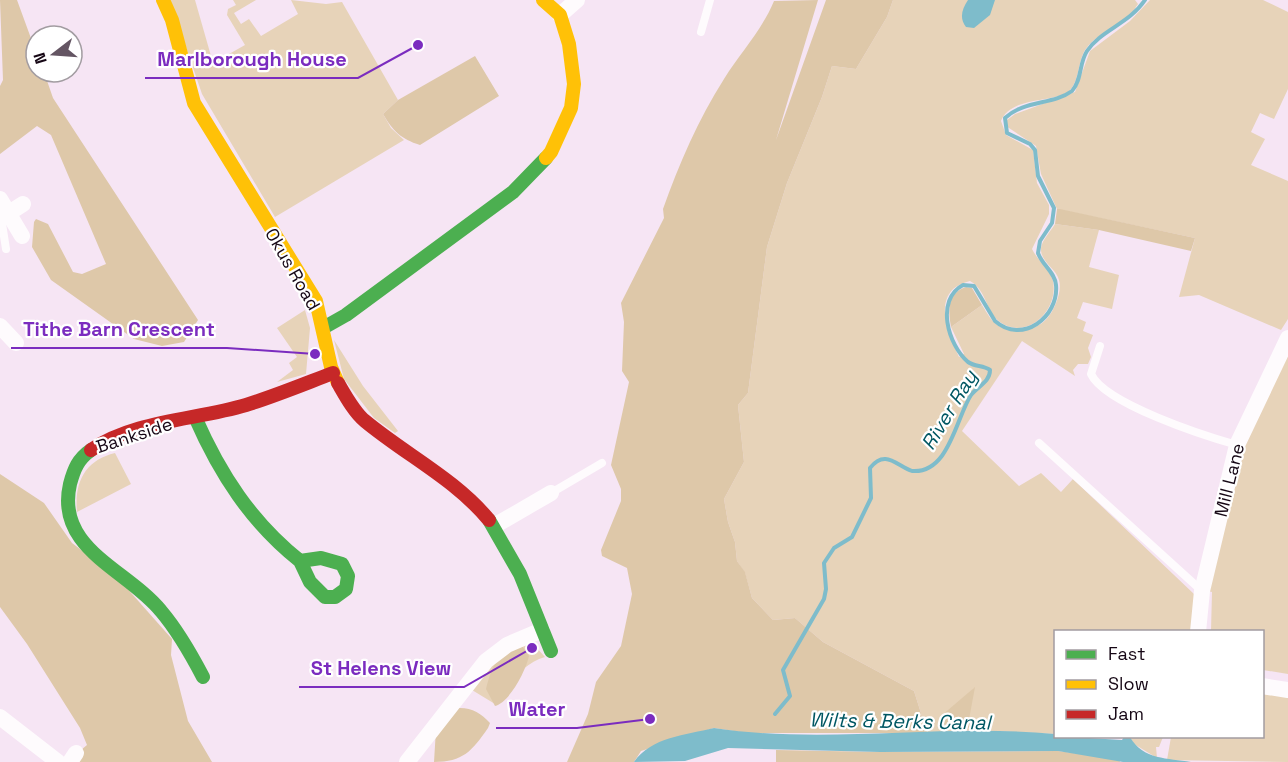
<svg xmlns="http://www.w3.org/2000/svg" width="1288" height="762" viewBox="0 0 1288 762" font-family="'Space Grotesk',sans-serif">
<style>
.green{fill:#e7d3b9}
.forest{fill:#dec8a9}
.water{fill:#7ebccb}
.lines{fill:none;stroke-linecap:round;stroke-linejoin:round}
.stream{stroke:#7ebccb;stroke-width:4}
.lane{stroke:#fefbfd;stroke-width:8}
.street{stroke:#fefbfd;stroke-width:16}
.fast{stroke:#4caf50;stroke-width:14}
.slow{stroke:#ffc107;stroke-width:14}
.jam{stroke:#c62828;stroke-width:14}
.labels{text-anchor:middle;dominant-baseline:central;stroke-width:4.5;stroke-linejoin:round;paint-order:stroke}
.street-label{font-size:18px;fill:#160715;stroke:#fff}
.water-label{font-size:20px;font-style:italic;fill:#005763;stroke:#fff}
.leader{fill:none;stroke:#7b2cbf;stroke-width:2}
.callout-dot{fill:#7b2cbf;stroke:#fff;stroke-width:2}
.callout-label{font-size:20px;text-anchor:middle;font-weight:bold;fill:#7b2cbf;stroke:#fff;stroke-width:4.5;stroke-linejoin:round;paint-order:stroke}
</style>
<rect width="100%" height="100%" fill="#f6e5f4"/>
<path class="green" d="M 170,0 L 195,0 L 213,63 L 245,45 L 227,15 L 228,9 L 236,5 L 233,0 L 256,0 L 234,13 L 241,24 L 249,19 L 261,36 L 298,14 L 291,0 L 326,4 L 342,2 L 398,100 L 383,114 L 391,128 L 404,140 L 275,217 L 202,94 Z
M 893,0 L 1135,0 L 1138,4 C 1134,10 1129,17 1122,21 C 1110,31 1094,36 1085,50 C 1078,61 1079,84 1068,92 C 1050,103 1010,97 1001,121 L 1006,135 L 1033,150 L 1037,183 L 1049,205 L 1049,214 L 1032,249 C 1037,260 1050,269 1053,281 C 1059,311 1026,341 1000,322 C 986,312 986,289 970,281 C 930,290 947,332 959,357 L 964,354 L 951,327 L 982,305 C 989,316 994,327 1008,329 C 1032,332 1047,326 1056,303 C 1059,296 1061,287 1059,280 C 1056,268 1040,262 1041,248 C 1042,240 1051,231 1055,224 L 1099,230 L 1089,267 L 1119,275 L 1112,309 L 1083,302 L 1077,318 L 1086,322 L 1083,331 L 1093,335 L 1088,348 L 1091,357 L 1088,364 L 1078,364 L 1073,370 L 1075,376 L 1022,341 L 962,431 L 1019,486 L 1041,473 L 1061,492 L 1073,479 L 1194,594 L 1194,631 L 1056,632 L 1055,734 L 974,730 L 967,725 L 974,688 L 944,724 L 960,731 L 924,733 L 926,729 L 914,691 L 823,642 L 795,618 L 773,620 L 752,598 L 745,573 L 737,561 L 735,542 L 728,522 L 724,499 L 744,462 L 738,405 L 748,393 L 767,247 L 787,183 L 822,97 L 832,66 L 856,69 L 887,17 Z
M 1150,0 L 1263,0 L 1288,12 L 1288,89 L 1274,119 L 1260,113 L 1251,132 L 1265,139 L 1251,165 L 1288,181 L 1288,319 L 1281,330 L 1199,295 L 1179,297 L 1195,238 L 1057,209 L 1041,174 L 1036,146 L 1006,126 L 1007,120 L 1015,114 L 1075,92 L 1090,51 L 1130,21 Z
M 305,310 L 310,328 L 306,374 L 277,382 L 293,370 L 289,363 L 297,357 L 277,328 Z
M 334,340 L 363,386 L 398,431 L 395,433 L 374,418 L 344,379 Z
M 1288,352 L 1288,674 L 1263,670 L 1262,632 L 1211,631 L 1212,592 L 1208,591 L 1247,438 Z
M 115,453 L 131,484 L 77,512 C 74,481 86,460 115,453 Z
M 525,644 L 535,646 L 545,657 C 521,664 509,685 495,704 L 472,690 L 491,665 Z
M 1263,693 L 1288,697 L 1288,762 L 1167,760 L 1171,737 L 1262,736 Z
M 1130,737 L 1163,737 L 1159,747 L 1156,747 L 1157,758 L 1134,744 Z"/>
<path class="forest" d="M 0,0 L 17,0 L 36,52 L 36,72 L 44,72 L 53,98 L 198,320 L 184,342 L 162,346 L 134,339 L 51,280 L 32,247 L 34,222 L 36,219 L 48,224 L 73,272 L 82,274 L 106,264 L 51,135 L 37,126 L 0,154 L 0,86 L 3,80 Z
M 818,0 L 776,140 L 826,0 L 893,0 L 887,17 L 856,69 L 832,66 L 822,97 L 787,183 L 767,247 L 748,393 L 738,405 L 744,462 L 724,499 L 728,522 L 735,542 L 737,561 L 745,572 L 752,598 L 773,620 L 795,618 L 823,642 L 914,691 L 926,729 L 924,733 L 747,733 L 714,728 L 641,751 L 634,762 L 567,762 L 588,714 L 596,682 L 621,646 L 632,594 L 627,568 L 602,556 L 601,550 L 621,501 L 621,489 L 611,465 L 629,382 L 622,371 L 624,322 L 621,303 L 664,218 L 663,209 C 679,164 698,120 724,79 C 741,52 762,30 774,1 Z
M 475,56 L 499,96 L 420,145 C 401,139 393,131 383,114 L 398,100 Z
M 1057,209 L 1060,209 L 1195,238 L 1191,251 L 1099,230 L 1055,224 Z
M 966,287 L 972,288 L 982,305 L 951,327 C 948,310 947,293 966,287 Z
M 0,474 L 44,503 L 72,543 L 117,577 L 172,639 L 171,655 L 188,721 L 212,762 L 77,762 L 81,750 L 87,745 L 80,728 L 27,644 L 0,607 Z
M 520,643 L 529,656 C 526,670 510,702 495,706 L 486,689 C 493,662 496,658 520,643 Z
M 975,687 L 968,725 L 974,730 L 960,731 L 944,724 L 941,716 Z
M 457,708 C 471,707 481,713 490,723 L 488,728 C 472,751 463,762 434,762 L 436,729 Z
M 776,750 L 880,752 L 1058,751 L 1119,759 L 1120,762 L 776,762 Z"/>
<path class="water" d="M 968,0 L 995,0 L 990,15 L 974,28 L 966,27 C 959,18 962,9 968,0 Z
M 714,728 C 827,745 942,723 1055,734 L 1056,736 L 1122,740 L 1124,737 L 1130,737 C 1143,760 1168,758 1191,762 L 1123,762 L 1058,751 L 880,752 L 728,748 L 685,761 L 634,762 C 651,737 686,735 714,728 Z"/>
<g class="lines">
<path class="stream" d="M 775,714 L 790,696 L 783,670 L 824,599 L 826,589 L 824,563 L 834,548 L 852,537 L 871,498 L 870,468 C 885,449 896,465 912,471 C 949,474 956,418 971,395 C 978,386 990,382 990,370 C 983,365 975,367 968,362 C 948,345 935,300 963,285 L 974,286 L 995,321 C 1022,345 1059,317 1056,285 C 1055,272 1042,265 1038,253 L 1040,241 L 1052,223 L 1054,208 L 1038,176 L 1035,150 L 1030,144 L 1007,133 L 1005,118 C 1024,100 1053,105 1072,91 C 1082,80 1079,63 1087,51 C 1101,30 1129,24 1145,0"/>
<path class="lane" d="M 701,32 L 710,0
M 6,249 L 1,217 L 7,210
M 1100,346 L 1091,374 C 1105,404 1205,436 1237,445
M 1039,443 L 1202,591
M 551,493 L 602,463"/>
<path class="street" d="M 560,15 L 577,0
M 0,199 L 22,236
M 9,213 L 23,204
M 0,326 L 16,343
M 494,526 L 551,493
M 1198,632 L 1202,591 L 1237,445 L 1288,338
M 1262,686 L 1288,690
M 0,717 L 58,762
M 70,762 L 76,753
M 407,762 L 486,661 L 507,645 L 542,630"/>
<path class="fast" d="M 323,328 L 346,315 L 513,192 L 546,158
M 195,417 C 220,474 251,522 300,561 L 321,558 L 342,564 L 348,576 L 346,589 L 335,597 L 325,597 L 310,582 L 300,561
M 91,450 C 78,459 74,469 70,484 C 55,549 127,569 161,611 C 178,631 191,654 203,677
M 489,520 L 520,574 L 551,651"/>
<path class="slow" d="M 163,0 L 172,20 L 194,103 L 316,301 L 331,367 L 338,383
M 543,0 L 560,15 L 569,44 L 574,84 L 571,108 L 551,152 L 546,158"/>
<path class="jam" d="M 338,383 C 345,395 354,412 365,421 C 406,455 455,479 489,520
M 91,450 C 135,420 196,420 246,405 C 275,396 304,384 333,373"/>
</g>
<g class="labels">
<g class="street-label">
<text transform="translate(293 269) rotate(60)">Okus Road</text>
<text transform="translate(134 435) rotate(-18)">Bankside</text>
<text transform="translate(1229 480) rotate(-76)">Mill Lane</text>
</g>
<g class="water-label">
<text transform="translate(949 410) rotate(-59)">River Ray</text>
<text transform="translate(900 721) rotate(1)">Wilts &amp; Berks Canal</text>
</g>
</g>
<path class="leader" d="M418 45L358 78H145M315 354L227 348H11M532 648L464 687H299M650 719L577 728H496"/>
<g class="callout-dot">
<circle cx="418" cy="45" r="6"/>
<circle cx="315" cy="354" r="6"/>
<circle cx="532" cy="648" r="6"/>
<circle cx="650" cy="719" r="6"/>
</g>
<g class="callout-label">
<text x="252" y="66">Marlborough House</text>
<text x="119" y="336">Tithe Barn Crescent</text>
<text x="381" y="675">St Helens View</text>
<text x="537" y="716">Water</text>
</g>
<rect x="1054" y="630" width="210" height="108" fill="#ffffff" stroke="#a29ca1" stroke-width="1.5"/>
<rect x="1066" y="650" width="30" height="9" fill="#4caf50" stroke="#a29ca1" stroke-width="1.5"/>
<text x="1108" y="660" font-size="18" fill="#160715">Fast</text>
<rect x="1066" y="680" width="30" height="9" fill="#ffc107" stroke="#a29ca1" stroke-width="1.5"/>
<text x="1108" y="690" font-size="18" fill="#160715">Slow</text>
<rect x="1066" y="710" width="30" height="9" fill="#c62828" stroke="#a29ca1" stroke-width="1.5"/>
<text x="1108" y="720" font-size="18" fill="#160715">Jam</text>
<g transform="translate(54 54) rotate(253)"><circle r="28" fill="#ffffff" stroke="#a29ca1" stroke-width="1.5"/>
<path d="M0-4.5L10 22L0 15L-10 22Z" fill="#645563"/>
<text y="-9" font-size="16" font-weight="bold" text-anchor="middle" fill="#160715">N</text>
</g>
</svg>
